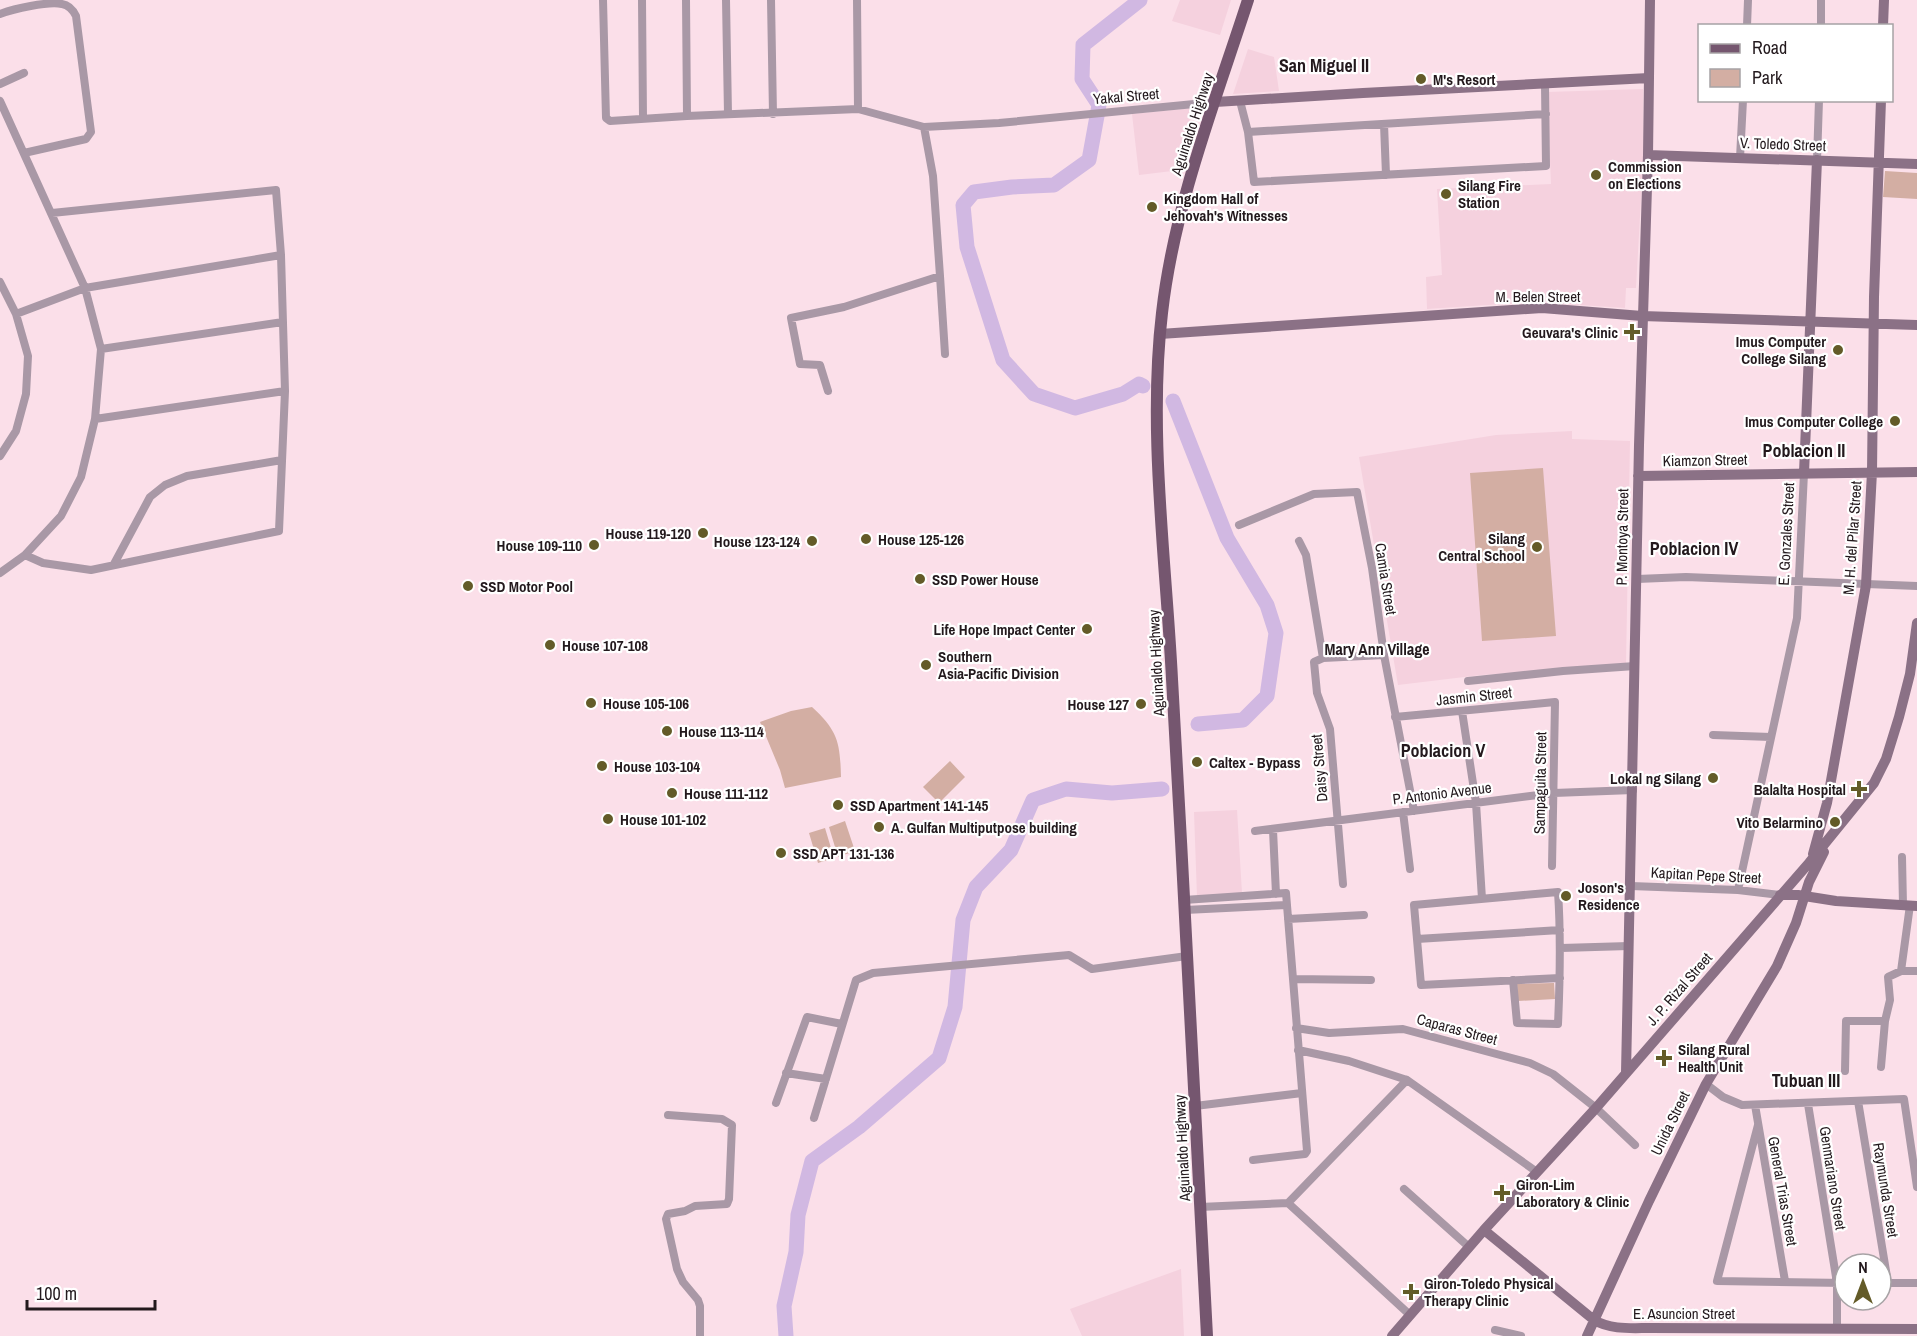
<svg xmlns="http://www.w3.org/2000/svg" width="1917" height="1336" viewBox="0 0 1917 1336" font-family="'Archivo Narrow',sans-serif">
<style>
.built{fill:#f5d1de}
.green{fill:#d3aea3}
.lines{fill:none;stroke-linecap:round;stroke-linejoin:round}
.river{stroke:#d1b8e2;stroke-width:15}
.street{stroke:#a998a6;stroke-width:8}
.secondary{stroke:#8b7186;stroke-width:10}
.primary{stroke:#75566f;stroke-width:12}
.poi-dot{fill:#635b28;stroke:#fff;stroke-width:2}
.labels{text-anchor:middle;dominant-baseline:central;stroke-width:4.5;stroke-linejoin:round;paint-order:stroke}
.poi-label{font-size:15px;font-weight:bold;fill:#23191d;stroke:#fff;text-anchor:start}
.street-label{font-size:15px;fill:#23191d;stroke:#fff}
.neighbourhood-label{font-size:16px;font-weight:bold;fill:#23191d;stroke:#fff}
.quarter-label{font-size:18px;font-weight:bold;fill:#23191d;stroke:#fff}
</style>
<rect width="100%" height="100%" fill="#fbdfe9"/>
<path class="built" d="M 1180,0 L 1231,0 L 1220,35 L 1172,21 Z
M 1248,49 L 1274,57 L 1279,91 L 1233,94 Z
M 1643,89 L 1643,163 L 1636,288 L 1626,288 L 1625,308 L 1534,302 L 1427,309 L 1426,277 L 1442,275 L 1437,189 L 1551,184 L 1547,92 Z
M 1194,108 L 1172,171 L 1139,175 L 1132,114 Z
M 1572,431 L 1572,439 L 1630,441 L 1626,665 L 1481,675 L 1398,685 L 1359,457 L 1496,435 Z
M 1237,810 L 1242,893 L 1197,897 L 1194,812 Z
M 1181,1269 L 1184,1336 L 1082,1336 L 1070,1309 Z"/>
<path class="green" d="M 1885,171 L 1917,173 L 1917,199 L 1883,197 Z
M 1543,468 L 1556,636 L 1482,641 L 1470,473 Z
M 812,707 C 838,731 840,742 841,777 L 785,788 L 780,770 L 760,722 L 791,711 Z
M 950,761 L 965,777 L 939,803 L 923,787 Z
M 845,821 L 855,851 L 838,857 L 829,827 Z
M 825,828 L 834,858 L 818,863 L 809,833 Z
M 1554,983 L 1555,999 L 1518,1001 L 1517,984 Z"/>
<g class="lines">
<path class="river" d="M 1140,0 L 1083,45 L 1082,79 L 1099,105 L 1089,160 L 1054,185 L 1012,187 L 974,192 L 963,205 L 967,247 L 1003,360 L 1034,394 L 1075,408 L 1123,394 L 1139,384 L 1143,386
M 1173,401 L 1227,538 L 1267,605 L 1276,633 L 1267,696 L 1243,720 L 1198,724
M 786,1336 L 784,1306 L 796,1252 L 798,1215 L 812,1161 L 859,1127 L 939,1058 L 955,1007 L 963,920 L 976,887 L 1011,850 L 1033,800 L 1066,789 L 1112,793 L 1162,789"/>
<path class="street" d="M 603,0 L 606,118 L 610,121 L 687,116 L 858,109 L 924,127 L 999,123 L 1215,102
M 642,0 L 643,118
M 686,0 L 687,116
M 726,0 L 728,114
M 771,0 L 773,114
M 857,0 L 858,109
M 0,14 C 13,9 48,1 62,4 C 69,5 73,10 76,16 L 91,132 L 86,139 L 24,153
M 1747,26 L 1748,0
M 1821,26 L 1821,0
M 0,84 L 24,73
M 0,101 L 85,288 L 101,349 L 95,419 L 81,477 L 61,516 L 25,555 L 0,573
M 1240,101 L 1248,132 L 1254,182 L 1546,166 L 1545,85
M 1384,124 L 1386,175
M 1248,132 L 1546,114
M 1740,158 L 1743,100
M 1817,160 L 1819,100
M 940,276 L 945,354
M 0,282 L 16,314 L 28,356 L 26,394 L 16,431 L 0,456
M 16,314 L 85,288 L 281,255
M 101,349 L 283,322
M 828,391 L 820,365 L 800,364 L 791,318 L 844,307 L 940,276 L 933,176 L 924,127
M 95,419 L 285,391
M 1239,525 L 1314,494 L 1357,492 L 1372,568 L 1384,655 L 1414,811
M 1299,541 L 1306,555 L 1323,658
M 25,555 L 43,563 L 91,570 L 279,531 L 285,391 L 281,255 L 276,190 L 52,213
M 114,564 L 150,497 L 165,485 L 187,476 L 282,460
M 1637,579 L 1686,577 L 1917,586
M 1468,681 L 1563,671 L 1635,666
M 1462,711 L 1476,803 L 1482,899
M 1395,717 L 1555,702 L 1552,866
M 1713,735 L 1771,737
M 1403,812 L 1410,869
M 1273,830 L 1276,894
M 1255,831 L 1554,793 L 1633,790
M 1902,857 L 1903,905
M 1343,884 L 1330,729 L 1317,693 L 1314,662 L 1323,658 L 1384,655
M 1631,886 L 1738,890 L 1780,895
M 1738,890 L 1797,618 L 1804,473
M 1184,900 L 1286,893 L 1307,1151 L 1305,1154 L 1253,1160
M 1185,910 L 1287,905
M 1288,919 L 1364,915
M 1417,939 L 1560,930
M 1561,948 L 1629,946
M 1901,971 L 1917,971
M 1293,979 L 1371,980
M 1513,980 L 1517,1023 L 1558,1024 C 1560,980 1561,936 1558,892 L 1414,905 L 1421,985 L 1560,978
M 1296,1028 L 1329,1033 L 1403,1029 L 1530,1063 L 1553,1074 L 1596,1108 L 1635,1145
M 1298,1050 L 1349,1061 L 1407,1080 L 1537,1172
M 1881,1067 L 1885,1021 L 1890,1000 L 1888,977 L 1901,971 L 1910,905
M 1845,1071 L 1846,1021 L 1885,1021
M 786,1073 L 826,1079
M 1706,1084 L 1723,1097 L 1742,1105 L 1904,1099 L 1917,1187
M 1858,1101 L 1888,1283
M 776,1103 L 807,1017 L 842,1024
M 1808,1104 L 1837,1283 L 1837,1329
M 1755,1105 L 1785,1281
M 1195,1106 L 1302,1093
M 668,1115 L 722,1119 L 732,1125 L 729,1199 L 727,1204 L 695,1206 L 685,1211 L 668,1214 L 666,1219 L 677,1269 L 683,1282 L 698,1300 L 700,1306 L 700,1336
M 814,1118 L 856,980 L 873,973 L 1069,955 L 1092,969 L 1187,956
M 1758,1125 L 1717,1281 L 1845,1283
M 1404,1189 L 1469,1247
M 1288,1203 L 1407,1080
M 1288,1203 L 1410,1315
M 1200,1207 L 1288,1203
M 1881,1283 L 1917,1283
M 1495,1330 L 1521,1336"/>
<path class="secondary" d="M 1883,26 L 1884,0
M 1215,102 L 1363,93 L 1649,78
M 1648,155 L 1917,164
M 1160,334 L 1542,308 L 1642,316 L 1917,325
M 1804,473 L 1817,160
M 1638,476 L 1917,472
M 1813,854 L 1827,803 L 1866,585 L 1872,472 L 1874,297 L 1881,100
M 1780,895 L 1798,895 L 1836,901 L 1917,906
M 1626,1073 L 1639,445 L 1648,155 L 1650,0
M 1484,1230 L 1594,1320 C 1611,1330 1631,1328 1650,1328 L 1917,1329
M 1392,1336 L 1484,1230 L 1596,1108 L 1809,863 L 1874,783 L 1886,759 L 1899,717 L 1910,674 L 1917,623
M 1587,1336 L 1649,1201 L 1706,1084 L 1777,966 L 1796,923 L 1809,882 L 1824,852"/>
<path class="primary" d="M 1207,1336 C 1197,1117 1184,898 1172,679 C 1166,561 1148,431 1162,313 C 1174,206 1215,102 1248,0"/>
</g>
<g class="poi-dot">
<circle cx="1421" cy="79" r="6"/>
<circle cx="1596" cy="175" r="6"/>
<circle cx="1446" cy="194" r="6"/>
<circle cx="1152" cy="207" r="6"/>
<path d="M1629 323h6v6h6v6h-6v6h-6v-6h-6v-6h6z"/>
<circle cx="1838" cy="350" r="6"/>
<circle cx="1895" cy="421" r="6"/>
<circle cx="703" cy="533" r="6"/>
<circle cx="866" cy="539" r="6"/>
<circle cx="812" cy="541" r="6"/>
<circle cx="594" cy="545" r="6"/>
<circle cx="1537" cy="547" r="6"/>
<circle cx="920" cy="579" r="6"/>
<circle cx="468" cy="586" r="6"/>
<circle cx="1087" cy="629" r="6"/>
<circle cx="550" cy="645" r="6"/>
<circle cx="926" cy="665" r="6"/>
<circle cx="591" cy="703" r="6"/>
<circle cx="1141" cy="704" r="6"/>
<circle cx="667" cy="731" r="6"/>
<circle cx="1197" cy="762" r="6"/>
<circle cx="602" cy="766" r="6"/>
<circle cx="1713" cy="778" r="6"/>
<path d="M1856 780h6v6h6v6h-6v6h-6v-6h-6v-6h6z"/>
<circle cx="672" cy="793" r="6"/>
<circle cx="838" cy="805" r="6"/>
<circle cx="608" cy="819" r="6"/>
<circle cx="1835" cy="822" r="6"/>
<circle cx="879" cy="827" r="6"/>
<circle cx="781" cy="853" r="6"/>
<circle cx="1566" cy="896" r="6"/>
<path d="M1661 1049h6v6h6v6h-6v6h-6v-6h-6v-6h6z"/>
<path d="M1499 1184h6v6h6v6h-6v6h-6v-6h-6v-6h6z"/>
<path d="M1408 1283h6v6h6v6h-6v6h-6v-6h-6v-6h6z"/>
</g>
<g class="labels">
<g class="poi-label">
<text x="1433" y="79">M's Resort</text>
<text x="1608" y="166">Commission<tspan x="1608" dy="17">on Elections</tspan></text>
<text x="1458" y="185">Silang Fire<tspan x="1458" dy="17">Station</tspan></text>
<text x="1164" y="198">Kingdom Hall of<tspan x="1164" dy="17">Jehovah's Witnesses</tspan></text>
<text x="1618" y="332" text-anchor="end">Geuvara's Clinic</text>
<text x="1826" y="341" text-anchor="end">Imus Computer<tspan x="1826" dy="17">College Silang</tspan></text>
<text x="1883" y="421" text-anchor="end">Imus Computer College</text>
<text x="691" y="533" text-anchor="end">House 119-120</text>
<text x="1525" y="538" text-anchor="end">Silang<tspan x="1525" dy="17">Central School</tspan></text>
<text x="878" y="539">House 125-126</text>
<text x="800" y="541" text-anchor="end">House 123-124</text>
<text x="582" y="545" text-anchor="end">House 109-110</text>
<text x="932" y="579">SSD Power House</text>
<text x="480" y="586">SSD Motor Pool</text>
<text x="1075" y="629" text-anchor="end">Life Hope Impact Center</text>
<text x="562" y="645">House 107-108</text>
<text x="938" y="656">Southern<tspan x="938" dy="17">Asia-Pacific Division</tspan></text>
<text x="603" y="703">House 105-106</text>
<text x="1129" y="704" text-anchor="end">House 127</text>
<text x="679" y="731">House 113-114</text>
<text x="1209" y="762">Caltex - Bypass</text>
<text x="614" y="766">House 103-104</text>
<text x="1701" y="778" text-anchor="end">Lokal ng Silang</text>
<text x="1846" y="789" text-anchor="end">Balalta Hospital</text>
<text x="684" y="793">House 111-112</text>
<text x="850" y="805">SSD Apartment 141-145</text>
<text x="620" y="819">House 101-102</text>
<text x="1823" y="822" text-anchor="end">Vito Belarmino</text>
<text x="891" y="827">A. Gulfan Multiputpose building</text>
<text x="793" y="853">SSD APT 131-136</text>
<text x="1578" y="887">Joson's<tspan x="1578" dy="17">Residence</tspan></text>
<text x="1678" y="1049">Silang Rural<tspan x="1678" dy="17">Health Unit</tspan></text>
<text x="1516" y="1184">Giron-Lim<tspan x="1516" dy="17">Laboratory &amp; Clinic</tspan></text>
<text x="1424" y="1283">Giron-Toledo Physical<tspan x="1424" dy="17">Therapy Clinic</tspan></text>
</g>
<g class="street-label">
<text transform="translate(1126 96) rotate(-5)">Yakal Street</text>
<text transform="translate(1192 124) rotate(-72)">Aguinaldo Highway</text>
<text transform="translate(1783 144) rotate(2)">V. Toledo Street</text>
<text x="1538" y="296">M. Belen Street</text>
<text transform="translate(1705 460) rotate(-1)">Kiamzon Street</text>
<text transform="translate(1786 534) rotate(-87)">E. Gonzales Street</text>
<text transform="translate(1622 537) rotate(-89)">P. Montoya Street</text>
<text transform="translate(1852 538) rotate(-86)">M. H. del Pilar Street</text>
<text transform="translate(1386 579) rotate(81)">Camia Street</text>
<text transform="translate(1156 663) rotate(-93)">Aguinaldo Highway</text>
<text transform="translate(1474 696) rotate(-6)">Jasmin Street</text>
<text transform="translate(1319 768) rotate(-95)">Daisy Street</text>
<text transform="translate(1540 783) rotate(-89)">Sampaguita Street</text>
<text transform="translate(1442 793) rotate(-7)">P. Antonio Avenue</text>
<text transform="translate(1706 875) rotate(3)">Kapitan Pepe Street</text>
<text transform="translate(1679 989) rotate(-49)">J. P. Rizal Street</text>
<text transform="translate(1457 1029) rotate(15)">Caparas Street</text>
<text transform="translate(1670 1123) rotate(-64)">Unida Street</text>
<text transform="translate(1182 1148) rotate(-93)">Aguinaldo Highway</text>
<text transform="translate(1833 1178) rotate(81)">Genmariano Street</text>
<text transform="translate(1886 1190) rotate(81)">Raymunda Street</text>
<text transform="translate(1783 1191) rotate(80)">General Trias Street</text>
<text x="1684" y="1313">E. Asuncion Street</text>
</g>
<g class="neighbourhood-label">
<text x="1377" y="649">Mary Ann Village</text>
</g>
<g class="quarter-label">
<text x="1324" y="65">San Miguel II</text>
<text x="1804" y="450">Poblacion II</text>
<text x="1694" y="548">Poblacion IV</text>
<text x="1443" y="750">Poblacion V</text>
<text x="1806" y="1080">Tubuan III</text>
</g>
</g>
<rect x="1698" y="24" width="195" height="78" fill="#ffffff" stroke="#a7a3a5" stroke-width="1.5"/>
<rect x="1710" y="44" width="30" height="9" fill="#75566f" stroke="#a7a3a5" stroke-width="1.5"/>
<text x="1752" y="54" font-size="18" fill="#23191d">Road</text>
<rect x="1710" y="69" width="30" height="18" fill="#d3aea3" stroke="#a7a3a5" stroke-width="1.5"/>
<text x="1752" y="84" font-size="18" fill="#23191d">Park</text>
<g transform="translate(1863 1282)"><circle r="28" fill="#ffffff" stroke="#a7a3a5" stroke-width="1.5"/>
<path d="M0-4.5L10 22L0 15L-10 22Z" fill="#635b28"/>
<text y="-9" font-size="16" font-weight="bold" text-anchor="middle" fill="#23191d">N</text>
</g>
<path d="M27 1300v9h128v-9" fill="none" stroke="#23191d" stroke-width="3"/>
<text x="36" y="1300" font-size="18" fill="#23191d" stroke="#ffffff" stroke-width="4.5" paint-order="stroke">100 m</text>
</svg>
